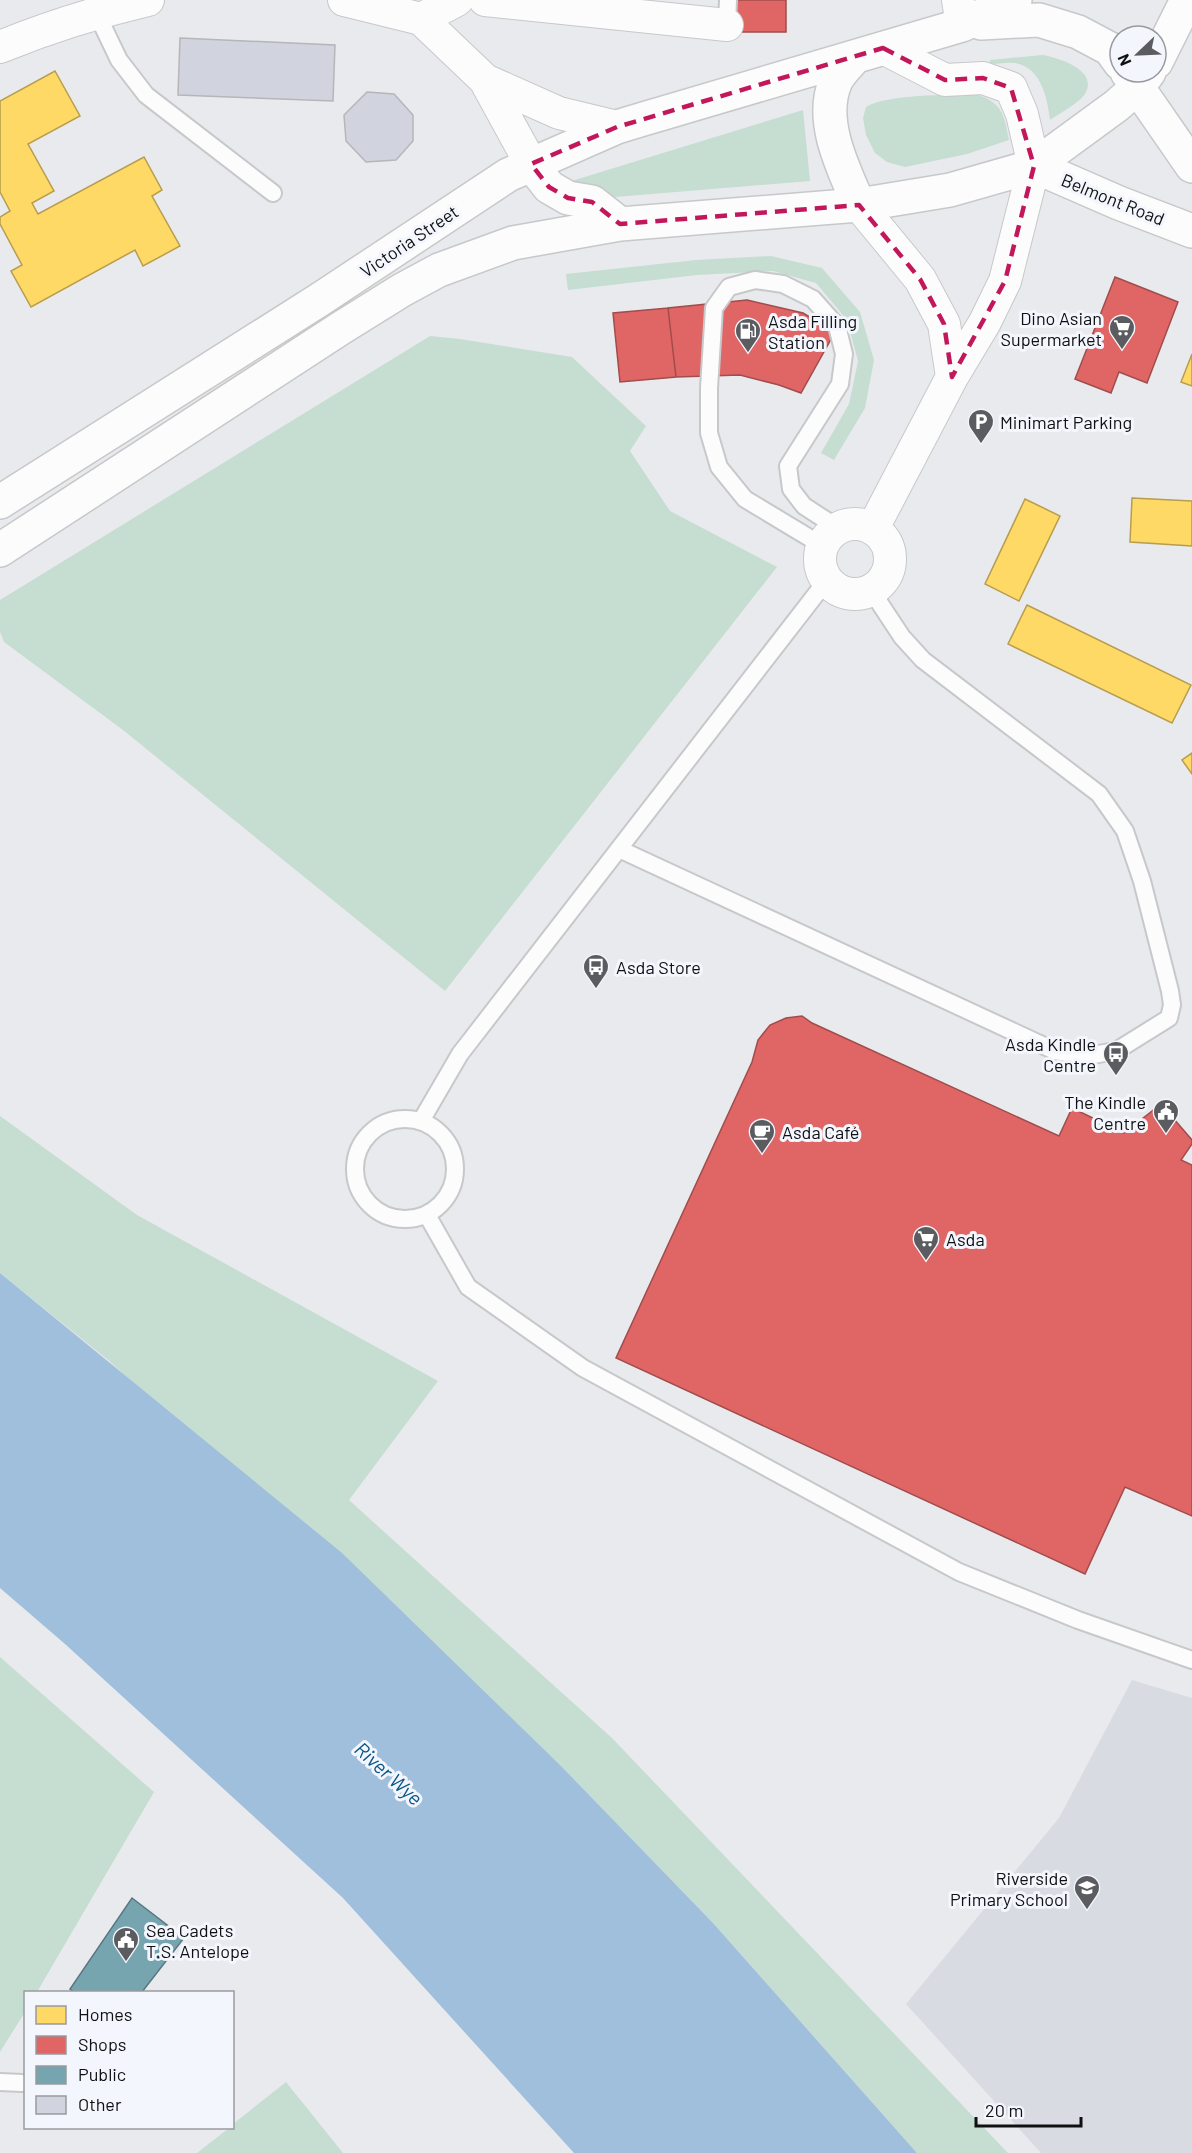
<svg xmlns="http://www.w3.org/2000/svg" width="1192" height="2153" viewBox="0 0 1192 2153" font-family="Barlow,sans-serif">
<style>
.built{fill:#d9dbe3}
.green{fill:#c6ddd2}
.water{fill:#9fbfdc}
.homes{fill:#ffd966;stroke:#b79d4d;stroke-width:1.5}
.shops{fill:#e06666;stroke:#a14c4d;stroke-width:1.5}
.public{fill:#76a5af;stroke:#577880;stroke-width:1.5}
.building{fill:#d1d4de;stroke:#b6b6b9;stroke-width:1.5}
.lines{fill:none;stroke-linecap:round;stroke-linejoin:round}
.service-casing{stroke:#c7c8ca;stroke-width:20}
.minor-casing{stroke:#c7c8ca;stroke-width:34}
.trunk-casing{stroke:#c7c8ca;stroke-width:36}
.service{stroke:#fcfcfc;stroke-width:16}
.minor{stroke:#fcfcfc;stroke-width:32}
.trunk{stroke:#fcfcfc;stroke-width:33}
.marked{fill:none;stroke:#c2185b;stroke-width:4.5;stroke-dasharray:12 8;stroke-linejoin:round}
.labels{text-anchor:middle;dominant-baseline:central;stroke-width:6;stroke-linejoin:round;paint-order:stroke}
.street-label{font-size:18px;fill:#0f1012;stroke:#f4f6fd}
.poi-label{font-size:18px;fill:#0f1012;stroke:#f4f6fd;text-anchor:start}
.water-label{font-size:20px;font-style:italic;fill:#095587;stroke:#f4f6fd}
</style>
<rect width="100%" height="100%" fill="#e9eaed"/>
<path class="built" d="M 1132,1680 L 1192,1698 L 1192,2153 L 1041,2153 L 906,2004 L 1059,1818 Z"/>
<path class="green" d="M 1043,55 C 1059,58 1099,70 1085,94 C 1078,104 1060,113 1050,120 C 1047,97 1041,67 1014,63 C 1007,62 998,64 990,64 L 990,60 Z
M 976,94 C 1002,103 1004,113 1009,140 L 967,154 L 905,167 L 887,162 L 875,153 L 866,135 L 863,118 L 866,107 C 886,94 949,95 976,94 Z
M 803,110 L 810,181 L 603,198 L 565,183 Z
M 771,256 L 822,268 L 860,312 L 874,360 L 865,408 L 834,460 L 821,453 L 849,404 L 858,361 L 847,320 L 816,283 L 773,271 L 697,275 L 568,290 L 566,274 L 696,260 Z
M 430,336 L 460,339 L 572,357 L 646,426 L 630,451 L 670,511 L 777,567 L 445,991 L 123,730 L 4,642 L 0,632 L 0,600 Z
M 0,1116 L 137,1215 L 438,1381 L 349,1500 L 612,1738 L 1008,2153 L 917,2153 L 713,1923 L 563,1768 L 108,1360 L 0,1273 Z
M 0,1657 L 154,1792 L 37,1992 L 26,1992 L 25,2012 L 0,2052 Z
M 286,2082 L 343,2153 L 197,2153 L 229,2128 L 232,2128 L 233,2124 Z"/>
<path class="water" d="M 0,1273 L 342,1553 L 563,1768 L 713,1923 L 917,2153 L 574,2153 L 343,1898 L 65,1644 L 0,1588 Z"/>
<path class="homes" d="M 55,71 L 80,116 L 28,144 L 54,191 L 32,203 L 38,214 L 144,157 L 162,190 L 152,196 L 180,246 L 143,266 L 135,250 L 31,307 L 11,271 L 22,265 L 0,224 L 0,217 L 10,211 L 0,192 L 0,101 Z
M 1192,354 L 1192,386 L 1181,382 Z
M 1132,498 L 1192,501 L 1192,546 L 1130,542 Z
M 1025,499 L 1060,516 L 1019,601 L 985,584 Z
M 1027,605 L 1191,685 L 1172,723 L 1008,644 Z
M 1192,753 L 1192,774 L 1182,760 Z"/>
<path class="shops" d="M 735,0 L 786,0 L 786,32 L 735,32 Z
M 1115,277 L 1178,302 L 1147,383 L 1119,372 L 1111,393 L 1075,379 Z
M 747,300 L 803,313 L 835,332 L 801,393 L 779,385 L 740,375 L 676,377 L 668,308 Z
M 668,308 L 676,377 L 620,382 L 613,313 Z
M 802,1016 L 812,1023 L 1059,1136 L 1072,1108 L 1124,1133 L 1161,1104 L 1192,1140 L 1192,1144 L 1181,1160 L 1192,1165 L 1192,1516 L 1125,1487 L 1085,1574 L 616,1358 L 752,1062 L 758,1040 L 770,1025 L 786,1018 Z"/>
<path class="public" d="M 132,1898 L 184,1938 L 142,1992 L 74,1992 L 70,1989 Z"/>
<path class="building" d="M 180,38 L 335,45 L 333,101 L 178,95 Z
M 367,92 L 394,94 L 413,115 L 413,141 L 396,160 L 366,162 L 346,141 L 344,115 Z"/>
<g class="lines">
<defs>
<path id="service" d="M 96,12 L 119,60 L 146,95 L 273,193
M 727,25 L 728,0
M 823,546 L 745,499 L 719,467 L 709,433 L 709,388 L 714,308 L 729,287 L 755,280 L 783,284 L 813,299 L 837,326 L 844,354 L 840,384 L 788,466 L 791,489 L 804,506 L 838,528
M 619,849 L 1055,1051 L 1087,1056 L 1116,1051 L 1169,1018 L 1172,1005 L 1170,991 L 1142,881 L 1125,831 L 1099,794 L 923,660 L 902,637 L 871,590
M355 1169a50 50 0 1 1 100 0a50 50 0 1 1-100 0Z
M 421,1121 L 460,1054 L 827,580
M 427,1215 L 468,1287 L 583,1368 L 959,1572 L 1078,1620 L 1192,1660
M 0,2082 L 22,2083"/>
<path id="minor" d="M 344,0 L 421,19 L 485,80 L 559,113 L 617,127
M 485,0 L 727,25
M 958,0 L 962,25
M 421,19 L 457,0
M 0,47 C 49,27 97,12 148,0
M 485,80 L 531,164
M 859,205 L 920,279 L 944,324 L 952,377
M820 559a35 35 0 1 1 70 0a35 35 0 1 1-70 0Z
M 873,528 L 952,377 L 985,322 L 1005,281 L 1034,166 L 1022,114 L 1011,88 L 983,78 L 945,80 L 883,48"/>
<path id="trunk" d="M 981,23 L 1039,20 L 1078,32 L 1110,49 L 1120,63
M 855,57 C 848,65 838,74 835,83 C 819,122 844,170 859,205
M 1156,62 L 1187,0
M 1127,72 L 1192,166
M 531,164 L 549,187 L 568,198 L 592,202 L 620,224
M 1034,166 L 1119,203 L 1192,231
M 0,502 L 319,300 L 508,175 L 617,127 L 640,120 L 962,25 L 1015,0
M 0,550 L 341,328 L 402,290 L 439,270 L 513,243 L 620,224 L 859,205 L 950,190 L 1034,166 L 1116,106 L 1138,87 L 1149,72"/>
</defs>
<use href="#service" class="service-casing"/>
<use href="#minor" class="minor-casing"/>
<use href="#trunk" class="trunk-casing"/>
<use href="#service" class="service"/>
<use href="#minor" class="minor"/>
<use href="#trunk" class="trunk"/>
</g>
<path class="marked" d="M 883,48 L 945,80 L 983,78 L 1011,88 L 1034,166 L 1005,281 L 952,377 L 944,324 L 920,279 L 859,205 L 620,224 L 592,202 L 568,198 L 549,187 L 531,164 L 617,127 Z"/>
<defs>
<symbol id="supermarket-pin" viewBox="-11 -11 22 30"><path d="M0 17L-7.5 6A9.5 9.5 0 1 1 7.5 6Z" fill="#5b5c5f" stroke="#f4f6fd"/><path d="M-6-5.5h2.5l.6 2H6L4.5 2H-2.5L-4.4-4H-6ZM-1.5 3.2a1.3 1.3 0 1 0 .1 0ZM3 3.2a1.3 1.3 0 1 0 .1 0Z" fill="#fff"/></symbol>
<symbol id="fuel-pin" viewBox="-11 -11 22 30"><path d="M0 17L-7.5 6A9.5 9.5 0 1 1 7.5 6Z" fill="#5b5c5f" stroke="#f4f6fd"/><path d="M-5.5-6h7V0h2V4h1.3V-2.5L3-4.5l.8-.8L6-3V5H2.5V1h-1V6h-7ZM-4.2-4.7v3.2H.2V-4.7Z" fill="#fff"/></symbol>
<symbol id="parking-pin" viewBox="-11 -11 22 30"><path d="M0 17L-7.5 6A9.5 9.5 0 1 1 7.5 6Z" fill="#5b5c5f" stroke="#f4f6fd"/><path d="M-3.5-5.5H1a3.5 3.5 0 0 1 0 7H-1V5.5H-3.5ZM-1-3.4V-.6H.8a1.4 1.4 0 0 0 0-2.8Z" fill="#fff"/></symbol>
<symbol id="bus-pin" viewBox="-11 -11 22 30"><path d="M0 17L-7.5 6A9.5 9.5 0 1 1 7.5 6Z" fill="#5b5c5f" stroke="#f4f6fd"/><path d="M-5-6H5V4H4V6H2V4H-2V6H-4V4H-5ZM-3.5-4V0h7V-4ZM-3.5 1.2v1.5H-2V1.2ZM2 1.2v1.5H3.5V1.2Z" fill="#fff"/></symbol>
<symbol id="civic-pin" viewBox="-11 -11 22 30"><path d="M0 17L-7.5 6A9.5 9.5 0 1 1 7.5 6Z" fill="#5b5c5f" stroke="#f4f6fd"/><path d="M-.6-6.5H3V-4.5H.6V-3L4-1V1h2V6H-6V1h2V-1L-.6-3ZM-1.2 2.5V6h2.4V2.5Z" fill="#fff"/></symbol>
<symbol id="cafe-pin" viewBox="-11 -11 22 30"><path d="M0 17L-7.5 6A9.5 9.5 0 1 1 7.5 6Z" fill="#5b5c5f" stroke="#f4f6fd"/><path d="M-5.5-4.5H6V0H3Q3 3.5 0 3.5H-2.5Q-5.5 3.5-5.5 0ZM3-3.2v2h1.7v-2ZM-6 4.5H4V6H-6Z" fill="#fff"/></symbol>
<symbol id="school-pin" viewBox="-11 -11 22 30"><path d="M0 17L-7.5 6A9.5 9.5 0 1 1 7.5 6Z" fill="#5b5c5f" stroke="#f4f6fd"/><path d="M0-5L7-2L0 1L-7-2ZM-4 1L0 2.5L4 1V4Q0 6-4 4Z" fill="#fff"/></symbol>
</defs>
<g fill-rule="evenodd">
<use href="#supermarket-pin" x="1107" y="313" width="30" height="40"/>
<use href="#fuel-pin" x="733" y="316" width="30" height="40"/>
<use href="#parking-pin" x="966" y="407" width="30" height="40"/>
<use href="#bus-pin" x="581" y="952" width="30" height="40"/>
<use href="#bus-pin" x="1101" y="1039" width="30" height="40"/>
<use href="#civic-pin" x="1151" y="1097" width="30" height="40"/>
<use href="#cafe-pin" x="747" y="1117" width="30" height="40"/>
<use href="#supermarket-pin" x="911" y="1224" width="30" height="40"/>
<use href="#school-pin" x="1072" y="1873" width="30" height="40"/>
<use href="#civic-pin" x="111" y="1925" width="30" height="40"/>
</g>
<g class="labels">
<g class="street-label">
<text transform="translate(1113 199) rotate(22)">Belmont Road</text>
<text transform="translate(409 241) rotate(-34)">Victoria Street</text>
</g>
<g class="poi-label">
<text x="1102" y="318" text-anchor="end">Dino Asian<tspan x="1102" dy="21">Supermarket</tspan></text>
<text x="768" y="321">Asda Filling<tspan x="768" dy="21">Station</tspan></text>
<text x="1000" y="422">Minimart Parking</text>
<text x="616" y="967">Asda Store</text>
<text x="1096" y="1044" text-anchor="end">Asda Kindle<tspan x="1096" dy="21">Centre</tspan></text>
<text x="1146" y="1102" text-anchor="end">The Kindle<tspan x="1146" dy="21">Centre</tspan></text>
<text x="782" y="1132">Asda Café</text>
<text x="946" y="1239">Asda</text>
<text x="1068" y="1878" text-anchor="end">Riverside<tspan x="1068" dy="21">Primary School</tspan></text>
<text x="146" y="1930">Sea Cadets<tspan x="146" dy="21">T.S. Antelope</tspan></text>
</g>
<g class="water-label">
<text transform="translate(389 1773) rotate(42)">River Wye</text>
</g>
</g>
<rect x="24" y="1991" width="210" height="138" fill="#f4f6fd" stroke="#989a9f" stroke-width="1.5"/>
<rect x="36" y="2006" width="30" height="18" fill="#ffd966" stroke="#989a9f" stroke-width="1.5"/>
<text x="78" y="2021" font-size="18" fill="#0f1012">Homes</text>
<rect x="36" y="2036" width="30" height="18" fill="#e06666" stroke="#989a9f" stroke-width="1.5"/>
<text x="78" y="2051" font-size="18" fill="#0f1012">Shops</text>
<rect x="36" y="2066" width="30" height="18" fill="#76a5af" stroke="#989a9f" stroke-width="1.5"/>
<text x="78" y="2081" font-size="18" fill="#0f1012">Public</text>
<rect x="36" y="2096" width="30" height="18" fill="#d1d4de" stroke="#989a9f" stroke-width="1.5"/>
<text x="78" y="2111" font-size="18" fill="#0f1012">Other</text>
<g transform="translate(1138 54) rotate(247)"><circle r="28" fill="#f4f6fd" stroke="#989a9f" stroke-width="1.5"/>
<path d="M0-4.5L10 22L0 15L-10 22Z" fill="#5b5c5f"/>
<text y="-9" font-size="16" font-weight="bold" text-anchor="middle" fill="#0f1012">N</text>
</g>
<path d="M976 2117v9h105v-9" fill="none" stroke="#0f1012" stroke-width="3"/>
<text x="985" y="2117" font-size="18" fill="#0f1012" stroke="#f4f6fd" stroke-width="4.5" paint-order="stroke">20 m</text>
</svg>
